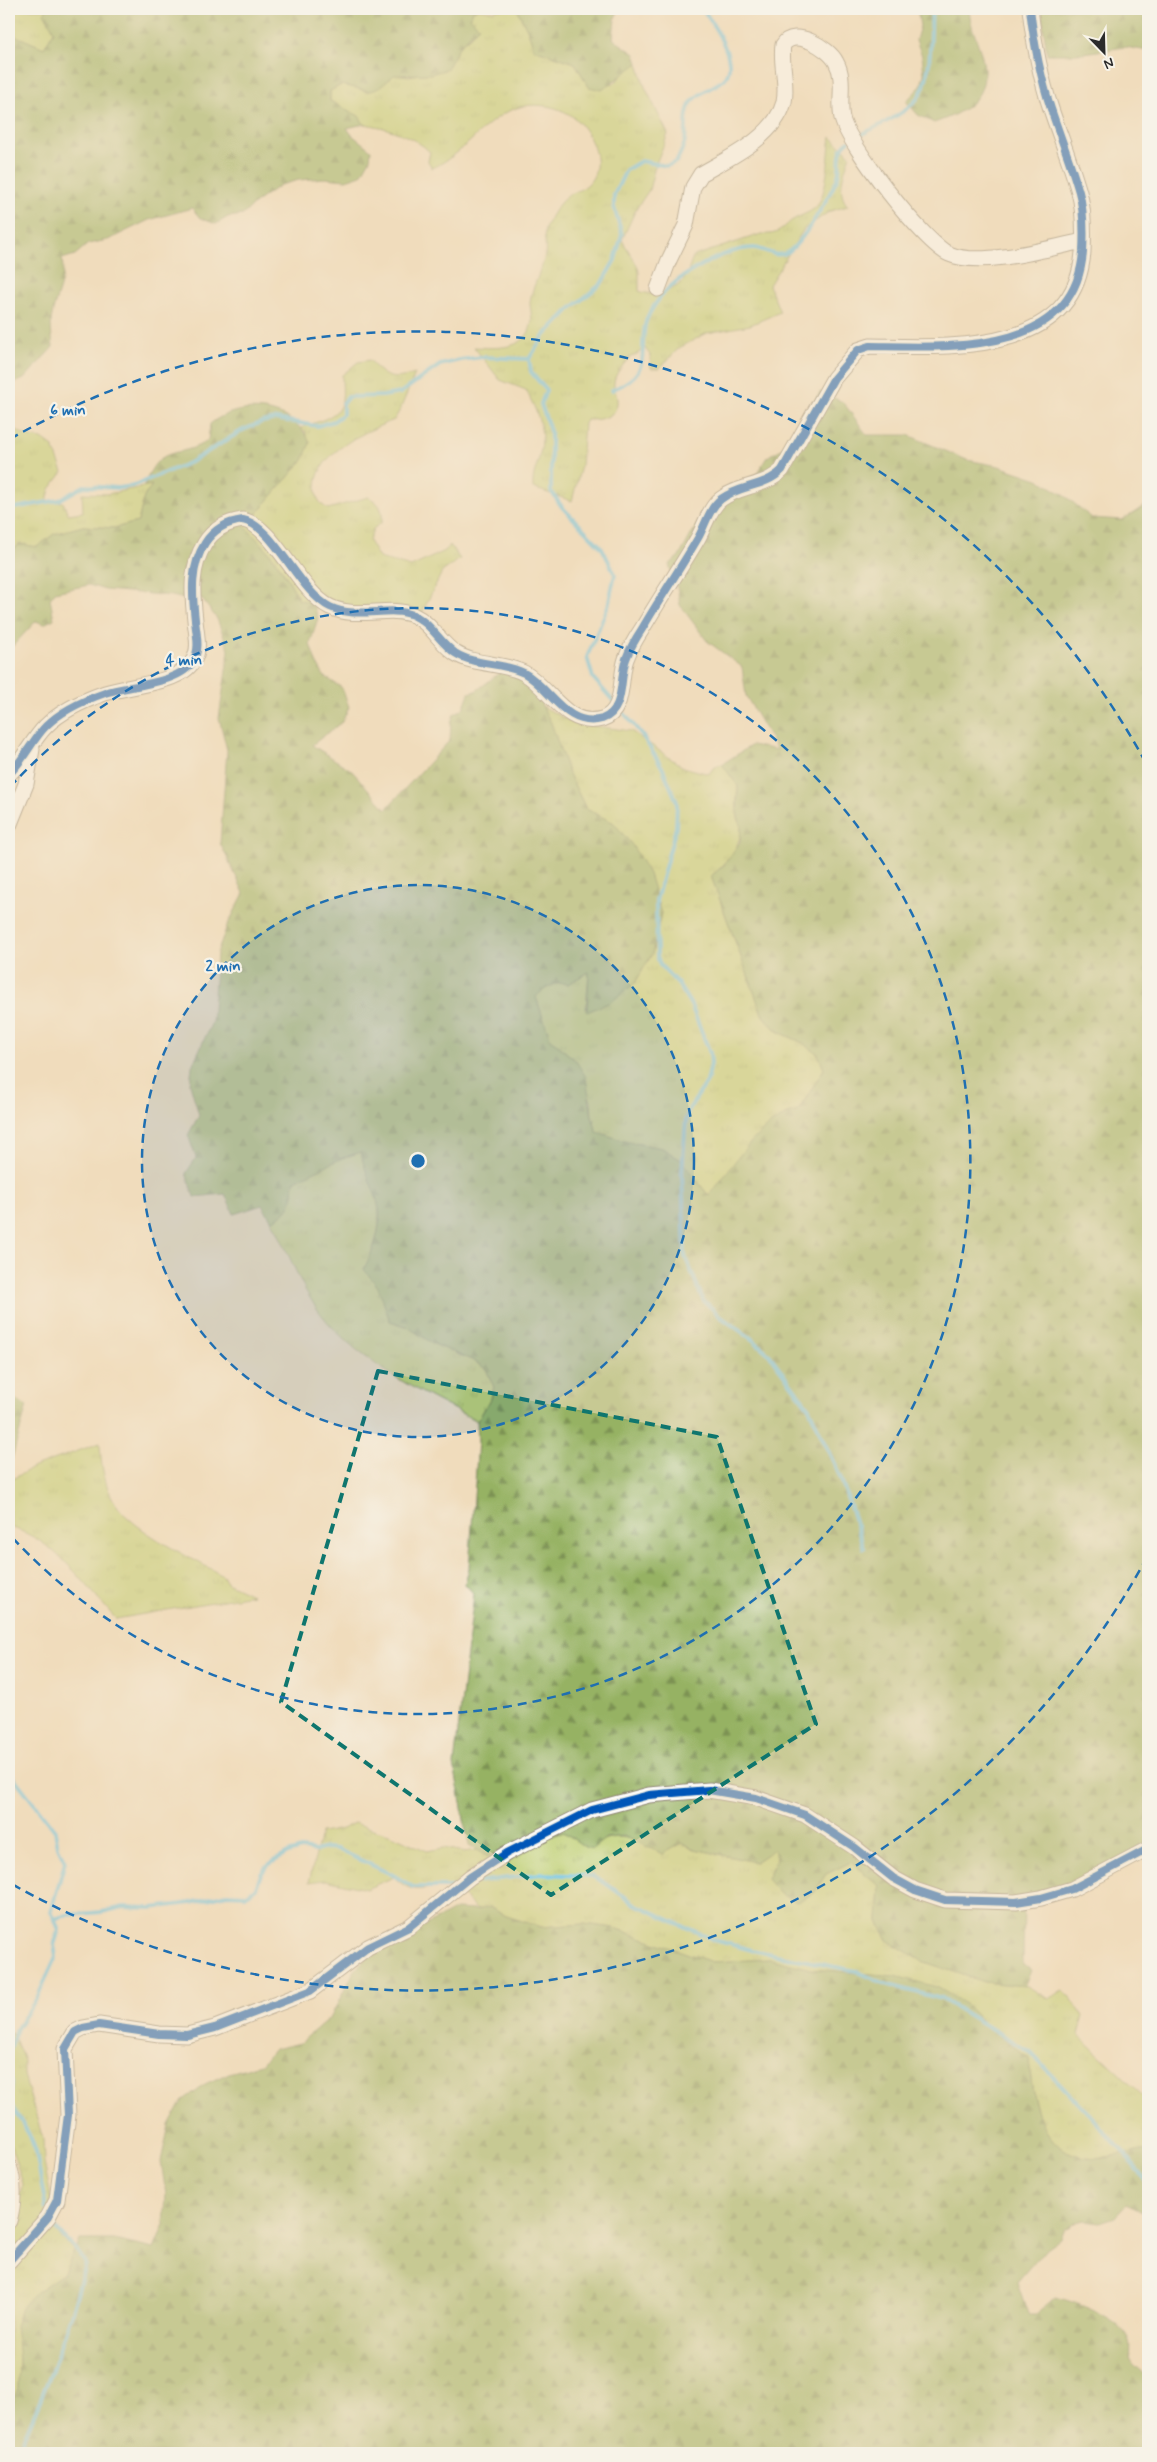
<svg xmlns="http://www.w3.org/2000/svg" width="1157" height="2462" viewBox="0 0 1157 2462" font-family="Mynerve,sans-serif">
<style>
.grass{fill:url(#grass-tufts);stroke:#747d4e}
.forest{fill:url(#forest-firs);stroke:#606e47}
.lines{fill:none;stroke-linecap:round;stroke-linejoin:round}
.stream{stroke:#68c2e6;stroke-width:4}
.minor-casing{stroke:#8e8474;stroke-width:17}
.minor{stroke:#fff;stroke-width:15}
.cycleway-casing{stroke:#f7f3e8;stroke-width:11}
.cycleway{stroke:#0057b8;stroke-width:8}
.marked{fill:none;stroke:#0f766e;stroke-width:4;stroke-dasharray:10 6;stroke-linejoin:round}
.ring{fill:none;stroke:#1f6fb2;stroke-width:2.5;stroke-dasharray:9 6}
.centre{fill:#1f6fb2;stroke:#f7f3e8;stroke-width:2.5}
.ring-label{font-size:15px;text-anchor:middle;font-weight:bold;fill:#1f6fb2;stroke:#f7f3e8;stroke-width:4.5;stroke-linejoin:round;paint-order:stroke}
</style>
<defs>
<pattern id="grass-tufts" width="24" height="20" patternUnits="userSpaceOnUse" patternTransform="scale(1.25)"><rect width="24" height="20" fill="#bdcf71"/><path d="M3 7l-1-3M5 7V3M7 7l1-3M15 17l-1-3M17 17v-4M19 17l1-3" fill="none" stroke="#a3b262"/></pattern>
<pattern id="forest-firs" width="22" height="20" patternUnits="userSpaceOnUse" patternTransform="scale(1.25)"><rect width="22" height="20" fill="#96b263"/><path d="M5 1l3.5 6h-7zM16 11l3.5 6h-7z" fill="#7b9152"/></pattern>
</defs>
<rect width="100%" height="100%" fill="#f7f3e8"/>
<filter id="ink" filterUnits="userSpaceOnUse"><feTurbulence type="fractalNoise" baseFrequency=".02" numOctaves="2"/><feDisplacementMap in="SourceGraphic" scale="10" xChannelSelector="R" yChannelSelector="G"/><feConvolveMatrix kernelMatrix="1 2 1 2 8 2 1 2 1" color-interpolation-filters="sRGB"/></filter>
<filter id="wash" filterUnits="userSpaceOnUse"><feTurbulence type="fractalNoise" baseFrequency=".0096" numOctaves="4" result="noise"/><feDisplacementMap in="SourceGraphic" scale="20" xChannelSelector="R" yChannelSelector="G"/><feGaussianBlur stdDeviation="1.12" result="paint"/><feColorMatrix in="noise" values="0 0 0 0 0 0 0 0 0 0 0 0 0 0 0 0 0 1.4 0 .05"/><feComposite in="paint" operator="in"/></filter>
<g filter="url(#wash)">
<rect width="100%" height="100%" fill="#f0dcbc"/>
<path class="grass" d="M 9,9 L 47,9 L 45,13 L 54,31 L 44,48 L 9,33 Z
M 478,9 L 494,11 L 497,9 L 517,9 L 528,31 L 534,49 L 575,63 L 589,87 L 615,83 L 624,72 L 638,63 L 645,87 L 668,134 L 655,166 L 649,190 L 636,209 L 622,240 L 637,265 L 639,272 L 639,291 C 652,297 677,291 685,278 C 689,272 690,263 694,256 L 761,234 C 778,235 780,231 791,221 C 798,216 808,214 815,208 C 828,196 828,154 831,137 L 850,155 C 845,171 835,192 848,206 L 830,211 L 804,229 L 769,285 L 780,312 L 750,325 L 707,333 L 679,348 L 660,368 L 651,368 L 650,355 L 645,348 L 634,356 L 630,357 C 624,364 614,374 614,383 C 613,388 617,394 617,399 C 619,417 601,420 587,420 L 584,423 L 581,466 L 572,501 L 533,488 C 532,474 537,467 540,454 C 546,430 537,412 526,390 L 500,380 L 474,347 C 494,348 526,351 531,325 C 533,317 530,310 530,302 C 532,286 542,271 545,255 C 547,245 542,234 546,226 C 551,216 557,205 565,198 C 571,192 581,191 588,184 C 601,171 597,151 588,135 C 580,121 571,113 555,108 C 495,92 479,148 432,168 L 428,161 L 430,152 C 414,136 386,127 364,124 L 358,116 L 330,101 L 330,91 L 341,85 L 357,88 L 367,92 L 394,74 L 409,76 L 447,69 L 460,45 L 472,35 L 470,17 L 473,11 Z
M 370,360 C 384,379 392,381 415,374 L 400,410 L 394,420 C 367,431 318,451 316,486 C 316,497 318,503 328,509 L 368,497 C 380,503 383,509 382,522 L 373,529 L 369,541 L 379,558 L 411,567 L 445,551 L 450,545 L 460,559 L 442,572 L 417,623 C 396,615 368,612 346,620 C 338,608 313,601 299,600 C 286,571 268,549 245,527 L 303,460 L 306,432 L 301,428 C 314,422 340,418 342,400 C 343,392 342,383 342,375 L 358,362 Z
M 12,427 L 26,436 L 42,439 L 53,447 L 63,472 L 50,489 L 47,501 L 63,502 L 68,514 L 83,512 L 82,493 L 107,494 L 152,485 L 144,497 L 138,522 L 114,528 L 83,526 L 54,534 L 37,547 L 20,544 L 9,553 L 9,428 Z
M 542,706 L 573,723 L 631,731 L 683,767 L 709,774 L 713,768 L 722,764 L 738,786 C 737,794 736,804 737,813 C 738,818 741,823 741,828 C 741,847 725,865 711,876 L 763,1016 L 777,1031 L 803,1043 L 818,1054 L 824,1069 L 798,1111 L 784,1115 L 709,1196 L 681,1160 L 662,1148 L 628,1142 L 597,1132 L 592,1117 L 591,1101 L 576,1061 L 550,1038 L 536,997 C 544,988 556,981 568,984 L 589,971 L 586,1008 L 635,983 L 652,954 L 661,913 L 622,834 L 614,823 L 586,809 L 568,772 L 551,723 Z
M 361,1152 C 364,1169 372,1183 377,1199 C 383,1225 375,1247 364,1269 L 378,1286 L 390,1321 L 406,1326 L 434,1344 L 474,1361 L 486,1369 L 494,1387 L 491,1399 L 477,1421 C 421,1393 348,1357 313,1303 C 297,1278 287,1248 272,1221 C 291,1210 292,1203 294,1181 L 342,1158 Z
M 100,1443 C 101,1468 106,1497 125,1515 C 152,1541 191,1557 223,1576 L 227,1583 L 252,1595 L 116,1619 C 86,1586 55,1539 9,1527 L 12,1524 L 9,1519 L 9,1481 L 34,1467 Z
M 354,1823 L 392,1835 L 427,1851 L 443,1848 L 464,1852 L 476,1850 L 487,1856 L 564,1832 L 585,1847 C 622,1830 628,1837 663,1854 L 682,1843 L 695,1849 L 755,1862 L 774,1849 L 777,1858 L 814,1893 L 826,1874 L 851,1862 L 880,1886 L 878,1921 L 887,1940 L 922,1961 L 984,1982 L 1027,1986 L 1049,1999 L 1062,1990 L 1071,1998 L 1083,2016 L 1078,2035 L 1144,2097 L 1148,2097 L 1148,2150 C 1129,2153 1099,2161 1080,2156 C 1037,2145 1032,2096 1029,2059 L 984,2023 L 965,2004 L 895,1976 L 810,1969 L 771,1959 L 712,1962 L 614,1928 L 584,1924 L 541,1927 L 506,1916 L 489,1907 L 477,1910 C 469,1902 461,1891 449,1889 C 423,1884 417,1899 394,1877 L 366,1889 L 326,1880 L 309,1882 L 321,1833 L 342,1829 Z
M 9,2032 L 14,2036 L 24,2061 L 24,2076 L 43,2139 L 44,2163 L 51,2197 L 50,2220 L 58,2234 L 74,2251 L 64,2273 L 36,2292 L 19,2359 L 18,2388 L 9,2409 L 9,2201 L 22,2191 L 23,2184 L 9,2140 Z"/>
<path class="forest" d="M 47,9 L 478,9 L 473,11 L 470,17 L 479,27 L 460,45 L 447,69 L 431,74 L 394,75 C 369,99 372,90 341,85 L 330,91 L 330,101 L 359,116 L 364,124 L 347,128 L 352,135 L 371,150 L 370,159 L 361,175 L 346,180 L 325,178 L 299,180 L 280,185 L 255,203 L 243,215 L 228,217 L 216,224 L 200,218 L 192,208 L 149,220 L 108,240 L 88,244 L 75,255 L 62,259 C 66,279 56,296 52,315 C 50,325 52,337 53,347 L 24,379 L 9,385 L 9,33 L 44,48 L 54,31 L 44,13 Z
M 517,9 L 619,9 L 615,19 L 613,39 L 635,54 L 638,63 L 602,90 L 589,87 L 575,63 L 534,49 L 528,31 Z
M 917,9 L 969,9 C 971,30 977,38 982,57 C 992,97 966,112 934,123 L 918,115 L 906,101 L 921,86 L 924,74 L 922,56 L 916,40 L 920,26 Z
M 1041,9 L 1148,9 L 1148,51 L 1125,47 L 1077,54 L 1047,54 Z
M 820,392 L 843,402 L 867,435 L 908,435 L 967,460 L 999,466 L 1038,479 L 1064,495 L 1092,518 L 1122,520 L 1148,504 L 1148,1855 L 1024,1903 L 1023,1965 L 1031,1970 L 1025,1986 L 984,1982 L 922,1961 L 887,1940 L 878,1921 L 880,1886 L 851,1862 L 826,1874 L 814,1893 L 797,1902 L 780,1894 L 767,1879 L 777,1858 L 774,1849 L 755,1862 L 695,1849 L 682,1843 L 663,1854 L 623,1836 L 606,1838 L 592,1849 L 585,1847 L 564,1832 L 487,1856 L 469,1846 L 454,1765 L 474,1594 L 465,1584 L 469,1568 L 478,1441 L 477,1421 L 491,1399 L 494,1387 L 486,1369 L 474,1361 L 434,1344 L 406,1326 L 390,1321 L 378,1287 L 364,1269 C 375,1247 385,1222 376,1197 C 370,1182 364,1168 361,1152 L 342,1158 L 294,1181 C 292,1204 292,1209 272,1221 L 262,1205 L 234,1214 L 225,1194 L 194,1197 L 186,1173 L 196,1158 L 188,1135 L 199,1115 L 190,1084 L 192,1066 L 212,1022 L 217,953 L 227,926 L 244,893 L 220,843 L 227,750 L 219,718 L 229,650 L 217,619 L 201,598 L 188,600 L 172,596 L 105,590 L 89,585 L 55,592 L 50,599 L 54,619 L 44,624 L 36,621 L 9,650 L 9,553 L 20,544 L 37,547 L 54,534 L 83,526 L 114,528 L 138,522 L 144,497 L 152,485 L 144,486 C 160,440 179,461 208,440 L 210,424 C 240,399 295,406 310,443 L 303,460 L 245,527 C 268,549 285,571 299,600 L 313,602 L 318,618 L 310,644 L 316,662 L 324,676 L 342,688 L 349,707 L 342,722 L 312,745 L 351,770 L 386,809 L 450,740 L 451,723 L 454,714 L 463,709 L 469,693 L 476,691 L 502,671 L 525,679 L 539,694 L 542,706 L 551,723 L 568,772 L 586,809 L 614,823 L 632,845 L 649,874 L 661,913 L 652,954 L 635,983 L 611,1002 L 587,1012 L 589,972 L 568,984 C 556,981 544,988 536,997 L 550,1038 L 576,1061 L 586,1077 L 592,1117 L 597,1132 L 628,1142 L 662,1148 L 681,1160 L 709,1196 C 735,1164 756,1123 798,1111 L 824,1069 L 818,1054 L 803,1043 L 777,1031 L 763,1016 L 711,876 L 724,865 L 740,842 L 741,826 L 737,813 L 738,786 L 722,764 L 752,745 L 777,750 L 746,696 L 742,667 L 707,641 L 680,605 L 677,587 L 669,565 L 680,555 L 703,513 L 754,478 L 767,457 L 792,443 Z
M 9,1396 L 27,1406 L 9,1469 Z
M 489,1907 L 506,1916 L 541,1927 L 584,1924 L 614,1928 L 712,1962 L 771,1959 L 810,1969 L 895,1976 L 937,1987 L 965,2004 L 984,2023 L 1029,2059 C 1032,2096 1037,2145 1080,2156 C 1099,2161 1129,2153 1148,2150 L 1148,2215 L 1127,2204 L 1115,2217 L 1100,2222 L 1085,2220 L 1077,2222 L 1063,2230 L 1060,2238 L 1046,2248 L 1017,2282 L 1028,2314 L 1035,2314 L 1056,2297 C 1077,2303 1122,2318 1129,2341 C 1131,2348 1128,2354 1131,2360 C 1135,2368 1144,2370 1148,2380 C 1151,2388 1148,2441 1148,2453 L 9,2453 L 9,2409 L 18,2388 L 19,2359 L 15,2326 L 21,2308 L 36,2292 L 64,2273 L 80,2240 L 114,2240 L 154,2249 L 164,2225 L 166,2195 L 161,2161 L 169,2125 L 182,2101 L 205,2084 L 229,2073 L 261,2064 L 274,2049 L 300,2043 L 331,2016 L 355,1970 L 368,1956 L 456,1909 L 477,1910 Z"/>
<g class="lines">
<path class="stream" d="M 855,138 C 874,127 902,117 917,99 C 933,79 930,34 932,9
M 612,390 C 652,372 639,359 645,325 C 647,314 656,303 662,295 C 679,275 725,249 752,248 C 764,247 775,260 788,252 C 803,242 829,197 837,179 C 843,166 834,151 849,141
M 9,509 L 59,500 L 84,486 L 119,488 L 132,486 L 189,463 L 243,430 L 262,422 L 276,419 L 317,426 L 334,421 L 343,414 L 343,403 L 348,397 L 383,396 L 400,393 L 440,365 L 460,360 L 482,357 L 529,359
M 614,702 L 593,678 L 587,657 L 608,606 L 615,574 L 602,548 L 562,507 L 551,491 L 551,434 L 541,404 L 546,390 L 531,372 L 529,359 L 543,337 L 569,310 L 601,284 L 615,260 L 622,234 L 614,207 L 614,195 L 626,170 L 641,161 L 667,166 L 676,162 C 680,155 683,149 685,141 C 687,129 684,113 691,103 C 699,92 712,88 722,81 C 743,66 712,23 703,9
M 619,707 L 642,735 L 662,767 L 677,802 L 676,827 L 656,901 L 657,956 L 660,965 L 678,984 L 691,1005 L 710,1053 L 711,1064 L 707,1082 L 689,1109 L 686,1119 L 682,1173 L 685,1256 L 703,1300 L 721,1317 L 752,1339 L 768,1353 L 809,1408 L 841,1479 L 864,1548
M 9,1771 L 55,1831 L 58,1847 L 65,1862 L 51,1911 L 59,1930 L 54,1945 L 56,1956 L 37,1998 L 17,2028 L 9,2052
M 475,1882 L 540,1874 L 591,1876 L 602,1881 L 635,1904 L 714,1940 L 752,1950 L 856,1971 L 885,1984 L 942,1999 L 1030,2052 L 1107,2133 L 1148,2183
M 54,1919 L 67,1915 L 102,1912 L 124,1907 L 151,1908 L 191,1903 L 227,1894 L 247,1895 L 256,1888 L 261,1874 L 268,1865 L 288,1853 L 301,1849 L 315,1851 L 327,1848 L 337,1849 L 393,1875 L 413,1887 L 451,1887
M 9,2072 L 12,2082 L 10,2103 L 30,2136 L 36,2152 L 46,2209
M 17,2453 C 45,2392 70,2329 85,2263 C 77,2246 59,2237 50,2220"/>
</g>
</g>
<g filter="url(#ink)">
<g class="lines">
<defs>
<path id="minor" d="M 658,289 L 669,260 L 686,225 L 693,187 L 701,174 C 729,158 775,137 784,102 C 788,84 780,63 783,45 C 794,27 829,48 836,62 C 846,79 838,100 842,118 C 848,145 924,243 949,254 C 980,268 1050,248 1083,241
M 9,774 C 24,760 32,740 46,726 C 62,710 85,700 105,693 C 129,685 180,684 193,661 C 201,649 196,633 195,620 C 192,593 190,567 205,543 C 214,529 227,522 243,520 C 274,526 299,592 330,607 C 358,620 389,605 413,615 C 431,623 439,642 455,653 C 475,666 503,662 524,673 C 550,687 566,729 602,719 C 626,711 619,678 626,659 C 630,648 636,638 642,629 C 660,598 680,569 698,538 C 705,526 709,508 721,499 C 739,485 766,487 782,470 L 834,378 L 858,350 L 870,346 C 947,347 1075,357 1083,252 C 1084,233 1084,210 1079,192 C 1071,164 1060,136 1051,109 C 1040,76 1034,43 1030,9
M 9,826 L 26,784 L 32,749
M 9,2166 C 15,2183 14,2204 9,2221
M 9,2261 L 48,2217 L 57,2200 L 68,2115 L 65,2049 L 75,2032 L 83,2028 L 99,2025 L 159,2034 L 187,2035 L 215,2028 L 310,1991 L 368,1947 L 409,1927 L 470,1877 L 507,1853 L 592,1810 L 649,1795 L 709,1790 L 756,1798 L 805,1815 L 854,1847 L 893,1878 L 915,1890 L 945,1900 L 1016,1902 L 1041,1898 L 1072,1889 L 1148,1849"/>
</defs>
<use href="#minor" class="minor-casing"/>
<use href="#minor" class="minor"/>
<defs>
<path id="cycleway" d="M 9,774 C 24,760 32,740 46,726 C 62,710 85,700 105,693 C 129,685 180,684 193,661 C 201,649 196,633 195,620 C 192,593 190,567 205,543 C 214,529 227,522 243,520 C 274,526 299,592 330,607 C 358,620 389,605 413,615 C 431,623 439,642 455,653 C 475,666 503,662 524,673 C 550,687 566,729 602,719 C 626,711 619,678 626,659 C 630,648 636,638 642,629 C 660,598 680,569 698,538 C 705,526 709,508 721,499 C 739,485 766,487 782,470 L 834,378 L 858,350 L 870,346 C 947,347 1075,357 1083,252 C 1084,233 1084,210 1079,192 C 1071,164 1060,136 1051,109 C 1040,76 1034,43 1030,9
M 9,2261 L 48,2217 L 57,2200 L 68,2115 L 65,2049 L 75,2032 L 83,2028 L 99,2025 L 159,2034 L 187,2035 L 215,2028 L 310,1991 L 368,1947 L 409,1927 L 470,1877 L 507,1853 L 592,1810 L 649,1795 L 709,1790 L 756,1798 L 805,1815 L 854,1847 L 893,1878 L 915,1890 L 945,1900 L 1016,1902 L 1041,1898 L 1072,1889 L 1148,1849"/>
</defs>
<use href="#cycleway" class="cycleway-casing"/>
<use href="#cycleway" class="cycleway"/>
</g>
</g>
<path d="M0 0H1157V2462H0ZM 378,1371 L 717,1437 L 816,1724 L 551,1895 L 281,1702 Z" fill="#f0dcbc" fill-opacity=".55" fill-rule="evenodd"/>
<path class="marked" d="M 378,1371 L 717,1437 L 816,1724 L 551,1895 L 281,1702 Z"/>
<circle cx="418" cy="1161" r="276" fill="#1f6fb2" fill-opacity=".12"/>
<g class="ring">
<circle cx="418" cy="1161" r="276"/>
<path d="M10 787A553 553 0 1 1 10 1535"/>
<path d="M1147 1557A829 829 0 0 1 10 1883M10 439A829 829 0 0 1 1147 765"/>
</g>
<circle cx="418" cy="1161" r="8" class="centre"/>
<g class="ring-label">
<text x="68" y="415">6 min</text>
<text x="184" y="665">4 min</text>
<text x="223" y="971">2 min</text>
</g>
<rect width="1157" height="2462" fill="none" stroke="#f7f3e8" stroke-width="30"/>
<g transform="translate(1104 52) rotate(157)" stroke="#f7f3e8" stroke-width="4" paint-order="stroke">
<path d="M0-4L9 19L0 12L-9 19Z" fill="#2b2b2b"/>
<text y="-8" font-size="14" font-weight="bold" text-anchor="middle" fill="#2b2b2b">N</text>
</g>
</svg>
